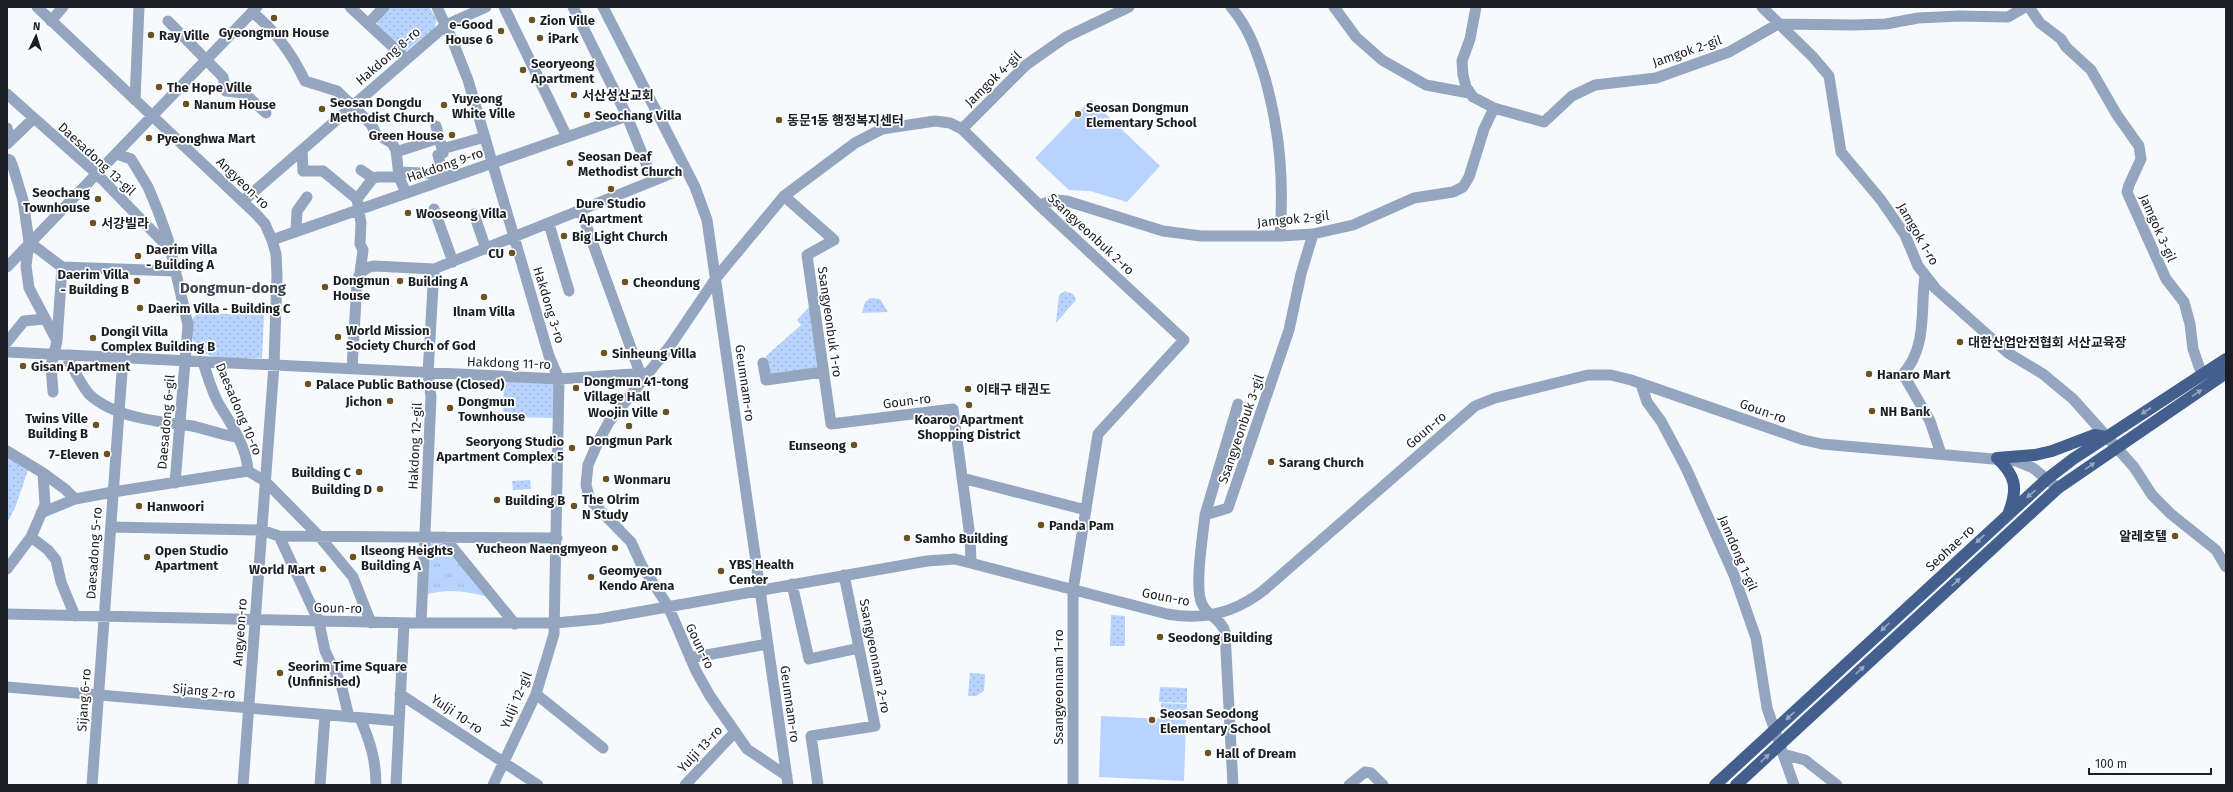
<svg xmlns="http://www.w3.org/2000/svg" width="2233" height="792" viewBox="0 0 2233 792" font-family="'Fira Sans','Noto Sans KR',sans-serif">
<style>
.grass{fill:url(#grass-tufts)}
.park{fill:url(#park-dots)}
.pitch{fill:#b7d3fe}
.lines{fill:none;stroke-linecap:round;stroke-linejoin:round}
.minor{stroke:#94a5c0;stroke-width:11}
.major{stroke:#425f8d;stroke-width:12}
.oneway{fill:#97a7c0}
.poi-dot{fill:#6c5123;stroke:#fff;stroke-width:1.5}
.labels{text-anchor:middle;dominant-baseline:central;stroke-width:3.5;stroke-linejoin:round;paint-order:stroke}
.poi-label{font-size:13px;font-weight:bold;fill:#1b1f25;stroke:#fff;text-anchor:start}
.street-label{font-size:13px;fill:#1b1f25;stroke:#fff}
.quarter-label{font-size:15px;font-weight:bold;fill:#3c4553;stroke:#fff}
</style>
<defs>
<pattern id="grass-tufts" width="24" height="20" patternUnits="userSpaceOnUse"><rect width="24" height="20" fill="#b7d3fe"/><path d="M3 7l-1-3M5 7V3M7 7l1-3M15 17l-1-3M17 17v-4M19 17l1-3" fill="none" stroke="#9db5da"/></pattern>
<pattern id="park-dots" width="8" height="8" patternUnits="userSpaceOnUse"><rect width="8" height="8" fill="#b7d3fe"/><path d="M2 2h.1M6 6h.1" fill="none" stroke="#9db5da" stroke-width="1.8" stroke-linecap="round"/></pattern>
</defs>
<rect width="100%" height="100%" fill="#f7fafd"/>
<path class="grass" d="M 441,541 L 488,597 C 467,591 446,588 425,595 L 428,543 Z"/>
<path class="park" d="M 387,7 L 429,7 L 437,19 L 434,28 L 405,52 L 378,26 L 376,18 Z
M 1065,291 L 1073,294 L 1076,300 L 1056,323 L 1059,295 Z
M 870,298 L 880,299 L 888,312 L 862,313 L 865,302 Z
M 811,305 L 819,366 L 816,370 L 772,376 L 768,373 L 766,356 L 801,325 L 797,320 Z
M 198,313 L 264,315 L 262,358 C 246,358 203,362 195,345 C 192,338 192,328 191,320 Z
M 504,378 L 556,380 L 555,418 L 508,417 L 503,411 Z
M 7,456 L 28,470 L 15,508 L 7,523 Z
M 530,480 L 531,489 L 513,490 L 512,481 Z
M 1111,615 L 1125,616 L 1125,646 L 1110,646 Z
M 970,673 L 985,674 L 984,691 L 976,696 L 968,696 Z
M 1160,687 L 1187,688 L 1187,703 L 1159,702 Z
M 1161,703 L 1187,704 L 1186,713 L 1161,711 Z"/>
<path class="pitch" d="M 1091,100 L 1160,166 L 1127,202 L 1090,191 L 1069,190 L 1035,158 Z
M 7,469 L 11,470 L 13,476 L 13,485 L 7,489 Z
M 1101,716 L 1186,720 L 1184,781 L 1099,777 Z"/>
<g class="lines">
<path class="minor" d="M 37,7 L 256,214 L 265,224 L 272,240 L 276,254 L 277,275 L 274,365 L 243,785
M 350,7 L 406,59
M 437,7 L 451,37 L 468,80 L 549,356 L 559,379 L 554,634 L 536,694 L 493,785
M 504,7 L 567,137
M 573,7 L 627,116 L 653,181
M 603,7 L 695,187 L 707,220 L 788,785
M 1231,7 C 1249,28 1257,52 1265,78 C 1280,132 1284,180 1280,236
M 1334,7 L 1356,37 L 1382,60 L 1426,85 L 1469,93
M 1476,7 L 1470,39 L 1462,61 L 1463,75 L 1466,87 L 1473,97 L 1494,108
M 1762,7 L 1813,57 L 1829,76 L 1841,152 L 1881,200 L 1905,235 L 1918,266 L 1936,289 L 2008,353 L 2043,374 L 2073,399 L 2134,467 L 2152,495 L 2171,514 L 2216,550 L 2226,567
M 2029,7 L 2040,23 L 2061,39 L 2066,47 L 2091,70 L 2117,115 L 2139,146 L 2141,159 L 2129,185 L 2127,192 L 2166,279 L 2184,302 L 2190,324 L 2193,349 L 2202,375
M 252,12 C 275,30 293,56 305,81 L 337,91 L 371,124 L 376,134 L 392,143 L 396,150 L 399,177 L 406,193
M 51,21 L 63,7
M 168,21 L 223,77 L 226,91 L 244,93 L 266,113
M 368,24 L 384,7
M 7,94 L 97,174 L 162,241 L 168,241
M 135,100 L 139,7
M 436,126 L 443,153 L 438,155 L 444,180
M 7,128 L 11,140
M 962,129 L 1026,65 L 1066,37 L 1129,7
M 7,144 L 33,119
M 442,149 L 485,137
M 302,150 L 303,171 L 323,171 L 357,199
M 396,152 L 439,138
M 117,154 L 131,159 L 148,187 L 158,211 L 168,239 L 188,325 L 175,483
M 7,159 L 10,160 L 13,167 L 23,200 L 29,242 L 26,266 L 29,288 L 57,341
M 361,170 L 373,178 L 378,177 L 399,177
M 399,172 L 443,174 L 452,171
M 784,196 L 834,240 L 807,255 L 831,424 L 953,409 L 970,537 L 971,561
M 243,201 L 446,25 L 486,7
M 1039,205 L 1055,200 L 1067,201 L 1163,231 L 1201,236 L 1280,236 L 1313,234 L 1353,225 L 1414,198 L 1453,192 L 1463,187 L 1469,177 L 1484,129 L 1494,108 L 1544,122 L 1572,96 L 1595,85 L 1656,78 L 1729,52 L 1778,24 L 1854,25 L 1886,24 L 1918,18 L 1960,16 L 2008,17 L 2025,7
M 434,209 L 453,262
M 581,211 L 640,373
M 474,214 L 486,249
M 549,224 L 569,291
M 296,231 L 297,211 L 307,197
M 272,240 L 627,116
M 29,242 L 62,267 L 176,271
M 7,267 L 257,7
M 360,273 L 363,250 L 360,244 L 361,223 L 357,199 L 373,178
M 1925,276 C 1920,310 1928,346 1903,374 L 1930,421 L 1941,454
M 7,342 L 24,321 L 44,319
M 7,352 L 559,379 L 647,373
M 69,355 L 69,362 C 76,372 82,387 90,395 C 115,418 161,422 192,426 C 207,429 221,435 236,437
M 203,362 C 208,377 212,393 220,406 C 232,425 247,448 248,471
M 763,363 L 766,380 L 823,372
M 352,369 L 357,282 C 359,272 365,267 374,266 L 434,269 L 685,168
M 1641,384 L 1647,402 L 1661,421 L 1686,468 L 1734,575 L 1756,638 L 1767,708 L 1794,785
M 53,392 L 51,366 L 57,341 L 62,267
M 7,451 L 43,473 L 45,505 L 31,537 L 48,550 L 56,560 L 61,582 L 75,616
M 248,471 L 265,481 L 319,536 L 353,577 L 371,623
M 43,473 L 65,489 L 75,499 L 113,492 L 248,471
M 962,478 L 1086,510
M 41,513 L 75,499
M 1205,515 L 1238,404
M 111,527 L 261,530 L 279,536 L 557,538
M 279,536 L 319,622 L 325,651 L 341,684 L 349,717
M 444,537 L 515,624
M 7,569 L 31,537
M 792,584 L 809,659 L 859,648
M 7,614 L 414,623 L 555,623 L 599,619 L 927,561 L 955,559 L 1167,614 C 1204,621 1235,613 1264,590 L 1475,406 L 1495,398 L 1588,375 L 1611,375 L 1631,380 L 1804,440 L 1822,444 L 2016,461 L 2033,468 L 2058,488
M 421,623 L 431,397 L 428,373 L 434,269
M 690,658 L 767,644
M 7,687 L 399,721
M 400,694 L 538,785
M 536,694 L 603,748
M 360,718 C 370,741 376,760 376,785
M 1783,754 L 1805,760 L 1837,785
M 787,776 L 747,749 L 710,696 L 696,671 L 668,606 L 642,566 L 631,542 L 590,500 L 586,485 L 588,465 L 598,442 L 609,422 L 670,346 L 716,278 L 784,196 L 855,143 L 882,129 L 935,121 L 950,123 L 962,129 L 1039,205 L 1184,340 L 1098,434 L 1073,590 L 1073,785
M 92,785 L 123,358
M 320,785 L 325,715
M 396,785 L 404,623
M 685,785 L 735,732
M 818,785 L 811,736 L 875,726 L 844,575
M 1233,785 L 1225,632 C 1221,618 1207,616 1202,604 C 1194,588 1203,535 1205,515 L 1228,508 L 1289,330 L 1301,274 L 1313,234
M 1349,785 L 1365,772 L 1371,773 L 1383,785"/>
<path class="major" d="M 1997,458 L 2035,455 L 2052,451 L 2094,435 L 2107,437
M 1997,458 C 2016,476 2018,488 2009,512
M 1715,785 L 2047,479 L 2073,459 L 2226,359
M 1736,785 L 2058,488 L 2226,373"/>
</g>
<defs><path id="oneway-solid" d="M-6-.8H1V-3.2L6.5 0L1 3.2V.8H-6Z"/></defs>
<g class="oneway">
<use href="#oneway-solid" transform="translate(2197 393) rotate(-34)"/>
<use href="#oneway-solid" transform="translate(2146 411) rotate(147)"/>
<use href="#oneway-solid" transform="translate(2090 466) rotate(-35)"/>
<use href="#oneway-solid" transform="translate(2031 494) rotate(139)"/>
<use href="#oneway-solid" transform="translate(1980 539) rotate(137)"/>
<use href="#oneway-solid" transform="translate(1956 582) rotate(-43)"/>
<use href="#oneway-solid" transform="translate(1885 627) rotate(137)"/>
<use href="#oneway-solid" transform="translate(1860 670) rotate(-43)"/>
<use href="#oneway-solid" transform="translate(1790 716) rotate(137)"/>
<use href="#oneway-solid" transform="translate(1765 758) rotate(-43)"/>
</g>
<g class="poi-dot">
<circle cx="274" cy="18" r="4"/>
<circle cx="532" cy="20" r="4"/>
<circle cx="501" cy="31" r="4"/>
<circle cx="151" cy="35" r="4"/>
<circle cx="540" cy="38" r="4"/>
<circle cx="523" cy="70" r="4"/>
<circle cx="159" cy="87" r="4"/>
<circle cx="574" cy="95" r="4"/>
<circle cx="186" cy="104" r="4"/>
<circle cx="444" cy="105" r="4"/>
<circle cx="322" cy="109" r="4"/>
<circle cx="1078" cy="114" r="4"/>
<circle cx="587" cy="115" r="4"/>
<circle cx="779" cy="120" r="4"/>
<circle cx="452" cy="135" r="4"/>
<circle cx="149" cy="138" r="4"/>
<circle cx="570" cy="163" r="4"/>
<circle cx="611" cy="189" r="4"/>
<circle cx="98" cy="199" r="4"/>
<circle cx="408" cy="213" r="4"/>
<circle cx="93" cy="223" r="4"/>
<circle cx="564" cy="236" r="4"/>
<circle cx="512" cy="253" r="4"/>
<circle cx="138" cy="256" r="4"/>
<circle cx="137" cy="281" r="4"/>
<circle cx="400" cy="281" r="4"/>
<circle cx="625" cy="282" r="4"/>
<circle cx="325" cy="287" r="4"/>
<circle cx="484" cy="297" r="4"/>
<circle cx="140" cy="308" r="4"/>
<circle cx="338" cy="337" r="4"/>
<circle cx="93" cy="338" r="4"/>
<circle cx="1960" cy="342" r="4"/>
<circle cx="604" cy="353" r="4"/>
<circle cx="23" cy="366" r="4"/>
<circle cx="1869" cy="374" r="4"/>
<circle cx="308" cy="384" r="4"/>
<circle cx="576" cy="388" r="4"/>
<circle cx="968" cy="389" r="4"/>
<circle cx="390" cy="401" r="4"/>
<circle cx="969" cy="405" r="4"/>
<circle cx="450" cy="408" r="4"/>
<circle cx="1872" cy="411" r="4"/>
<circle cx="666" cy="412" r="4"/>
<circle cx="96" cy="425" r="4"/>
<circle cx="629" cy="426" r="4"/>
<circle cx="854" cy="445" r="4"/>
<circle cx="572" cy="448" r="4"/>
<circle cx="107" cy="454" r="4"/>
<circle cx="1271" cy="462" r="4"/>
<circle cx="359" cy="472" r="4"/>
<circle cx="606" cy="479" r="4"/>
<circle cx="380" cy="489" r="4"/>
<circle cx="497" cy="500" r="4"/>
<circle cx="139" cy="506" r="4"/>
<circle cx="574" cy="506" r="4"/>
<circle cx="1041" cy="525" r="4"/>
<circle cx="2175" cy="536" r="4"/>
<circle cx="907" cy="538" r="4"/>
<circle cx="615" cy="548" r="4"/>
<circle cx="147" cy="557" r="4"/>
<circle cx="353" cy="557" r="4"/>
<circle cx="323" cy="569" r="4"/>
<circle cx="721" cy="571" r="4"/>
<circle cx="591" cy="577" r="4"/>
<circle cx="1160" cy="637" r="4"/>
<circle cx="280" cy="673" r="4"/>
<circle cx="1152" cy="720" r="4"/>
<circle cx="1208" cy="753" r="4"/>
</g>
<g class="labels">
<g class="poi-label">
<text x="540" y="20">Zion Ville</text>
<text x="493" y="24" text-anchor="end">e-Good<tspan x="493" dy="15">House 6</tspan></text>
<text x="274" y="32" text-anchor="middle">Gyeongmun House</text>
<text x="159" y="35">Ray Ville</text>
<text x="548" y="38">iPark</text>
<text x="531" y="63">Seoryeong<tspan x="531" dy="15">Apartment</tspan></text>
<text x="167" y="87">The Hope Ville</text>
<text x="582" y="95">서산성산교회</text>
<text x="452" y="98">Yuyeong<tspan x="452" dy="15">White Ville</tspan></text>
<text x="330" y="102">Seosan Dongdu<tspan x="330" dy="15">Methodist Church</tspan></text>
<text x="194" y="104">Nanum House</text>
<text x="1086" y="107">Seosan Dongmun<tspan x="1086" dy="15">Elementary School</tspan></text>
<text x="595" y="115">Seochang Villa</text>
<text x="787" y="120">동문1동 행정복지센터</text>
<text x="444" y="135" text-anchor="end">Green House</text>
<text x="157" y="138">Pyeonghwa Mart</text>
<text x="578" y="156">Seosan Deaf<tspan x="578" dy="15">Methodist Church</tspan></text>
<text x="90" y="192" text-anchor="end">Seochang<tspan x="90" dy="15">Townhouse</tspan></text>
<text x="611" y="203" text-anchor="middle">Dure Studio<tspan x="611" dy="15">Apartment</tspan></text>
<text x="416" y="213">Wooseong Villa</text>
<text x="101" y="223">서강빌라</text>
<text x="572" y="236">Big Light Church</text>
<text x="146" y="249">Daerim Villa<tspan x="146" dy="15">- Building A</tspan></text>
<text x="504" y="253" text-anchor="end">CU</text>
<text x="129" y="274" text-anchor="end">Daerim Villa<tspan x="129" dy="15">- Building B</tspan></text>
<text x="333" y="280">Dongmun<tspan x="333" dy="15">House</tspan></text>
<text x="408" y="281">Building A</text>
<text x="633" y="282">Cheondung</text>
<text x="148" y="308">Daerim Villa - Building C</text>
<text x="484" y="311" text-anchor="middle">Ilnam Villa</text>
<text x="346" y="330">World Mission<tspan x="346" dy="15">Society Church of God</tspan></text>
<text x="101" y="331">Dongil Villa<tspan x="101" dy="15">Complex Building B</tspan></text>
<text x="1968" y="342">대한산업안전협회 서산교육장</text>
<text x="612" y="353">Sinheung Villa</text>
<text x="31" y="366">Gisan Apartment</text>
<text x="1877" y="374">Hanaro Mart</text>
<text x="584" y="381">Dongmun 41-tong<tspan x="584" dy="15">Village Hall</tspan></text>
<text x="316" y="384">Palace Public Bathouse (Closed)</text>
<text x="976" y="389">이태구 태권도</text>
<text x="382" y="401" text-anchor="end">Jichon</text>
<text x="458" y="401">Dongmun<tspan x="458" dy="15">Townhouse</tspan></text>
<text x="1880" y="411">NH Bank</text>
<text x="658" y="412" text-anchor="end">Woojin Ville</text>
<text x="88" y="418" text-anchor="end">Twins Ville<tspan x="88" dy="15">Building B</tspan></text>
<text x="969" y="419" text-anchor="middle">Koaroo Apartment<tspan x="969" dy="15">Shopping District</tspan></text>
<text x="629" y="440" text-anchor="middle">Dongmun Park</text>
<text x="564" y="441" text-anchor="end">Seoryong Studio<tspan x="564" dy="15">Apartment Complex 5</tspan></text>
<text x="846" y="445" text-anchor="end">Eunseong</text>
<text x="99" y="454" text-anchor="end">7-Eleven</text>
<text x="1279" y="462">Sarang Church</text>
<text x="351" y="472" text-anchor="end">Building C</text>
<text x="614" y="479">Wonmaru</text>
<text x="372" y="489" text-anchor="end">Building D</text>
<text x="582" y="499">The Olrim<tspan x="582" dy="15">N Study</tspan></text>
<text x="505" y="500">Building B</text>
<text x="147" y="506">Hanwoori</text>
<text x="1049" y="525">Panda Pam</text>
<text x="2167" y="536" text-anchor="end">알레호텔</text>
<text x="915" y="538">Samho Building</text>
<text x="607" y="548" text-anchor="end">Yucheon Naengmyeon</text>
<text x="155" y="550">Open Studio<tspan x="155" dy="15">Apartment</tspan></text>
<text x="361" y="550">Ilseong Heights<tspan x="361" dy="15">Building A</tspan></text>
<text x="729" y="564">YBS Health<tspan x="729" dy="15">Center</tspan></text>
<text x="315" y="569" text-anchor="end">World Mart</text>
<text x="599" y="570">Geomyeon<tspan x="599" dy="15">Kendo Arena</tspan></text>
<text x="1168" y="637">Seodong Building</text>
<text x="288" y="666">Seorim Time Square<tspan x="288" dy="15">(Unfinished)</tspan></text>
<text x="1160" y="713">Seosan Seodong<tspan x="1160" dy="15">Elementary School</tspan></text>
<text x="1216" y="753">Hall of Dream</text>
</g>
<g class="street-label">
<text transform="translate(1687 51) rotate(-19)">Jamgok 2-gil</text>
<text transform="translate(388 56) rotate(-41)">Hakdong 8-ro</text>
<text transform="translate(993 79) rotate(-44)">Jamgok 4-gil</text>
<text transform="translate(97 159) rotate(43)">Daesadong 13-gil</text>
<text transform="translate(445 165) rotate(-19)">Hakdong 9-ro</text>
<text transform="translate(243 183) rotate(44)">Angyeon-ro</text>
<text transform="translate(1293 219) rotate(-6)">Jamgok 2-gil</text>
<text transform="translate(2158 228) rotate(66)">Jamgok 3-gil</text>
<text transform="translate(1091 234) rotate(43)">Ssangyeonbuk 2-ro</text>
<text transform="translate(1918 234) rotate(60)">Jamgok 1-ro</text>
<text transform="translate(549 305) rotate(73)">Hakdong 3-ro</text>
<text transform="translate(830 322) rotate(82)">Ssangyeonbuk 1-ro</text>
<text transform="translate(509 363) rotate(2)">Hakdong 11-ro</text>
<text transform="translate(745 383) rotate(82)">Geumnam-ro</text>
<text transform="translate(907 401) rotate(-7)">Goun-ro</text>
<text transform="translate(239 409) rotate(67)">Daesadong 10-ro</text>
<text transform="translate(1763 411) rotate(19)">Goun-ro</text>
<text transform="translate(166 422) rotate(-85)">Daesadong 6-gil</text>
<text transform="translate(1241 429) rotate(-71)">Ssangyeonbuk 3-gil</text>
<text transform="translate(1426 430) rotate(-41)">Goun-ro</text>
<text transform="translate(415 446) rotate(-87)">Hakdong 12-gil</text>
<text transform="translate(1950 548) rotate(-43)">Seohae-ro</text>
<text transform="translate(94 553) rotate(-86)">Daesadong 5-ro</text>
<text transform="translate(1738 553) rotate(67)">Jamdong 1-gil</text>
<text transform="translate(1166 597) rotate(11)">Goun-ro</text>
<text transform="translate(338 608) rotate(1)">Goun-ro</text>
<text transform="translate(240 632) rotate(-86)">Angyeon-ro</text>
<text transform="translate(700 646) rotate(64)">Goun-ro</text>
<text transform="translate(875 656) rotate(79)">Ssangyeonnam 2-ro</text>
<text transform="translate(1058 687) rotate(-90)">Ssangyeonnam 1-ro</text>
<text transform="translate(204 691) rotate(5)">Sijang 2-ro</text>
<text transform="translate(84 700) rotate(-86)">Sijang 6-ro</text>
<text transform="translate(516 700) rotate(-67)">Yulji 12-gil</text>
<text transform="translate(790 704) rotate(82)">Geumnam-ro</text>
<text transform="translate(457 714) rotate(34)">Yulji 10-ro</text>
<text transform="translate(700 749) rotate(-47)">Yulji 13-ro</text>
</g>
<g class="quarter-label">
<text x="233" y="288">Dongmun-dong</text>
</g>
</g>
<rect width="2233" height="792" fill="none" stroke="#1b1f25" stroke-width="16"/>
<g transform="translate(36 36) rotate(4)" stroke="#ffffff" stroke-width="3" paint-order="stroke">
<path d="M0-3L7 15L0 10L-7 15Z" fill="#1b1f25"/>
<text y="-6" font-size="11" font-weight="bold" text-anchor="middle" fill="#1b1f25">N</text>
</g>
<path d="M2089 768v6h122v-6" fill="none" stroke="#1b1f25" stroke-width="2"/>
<text x="2095" y="768" font-size="12" fill="#1b1f25" stroke="#ffffff" stroke-width="3" paint-order="stroke">100 m</text>
</svg>
